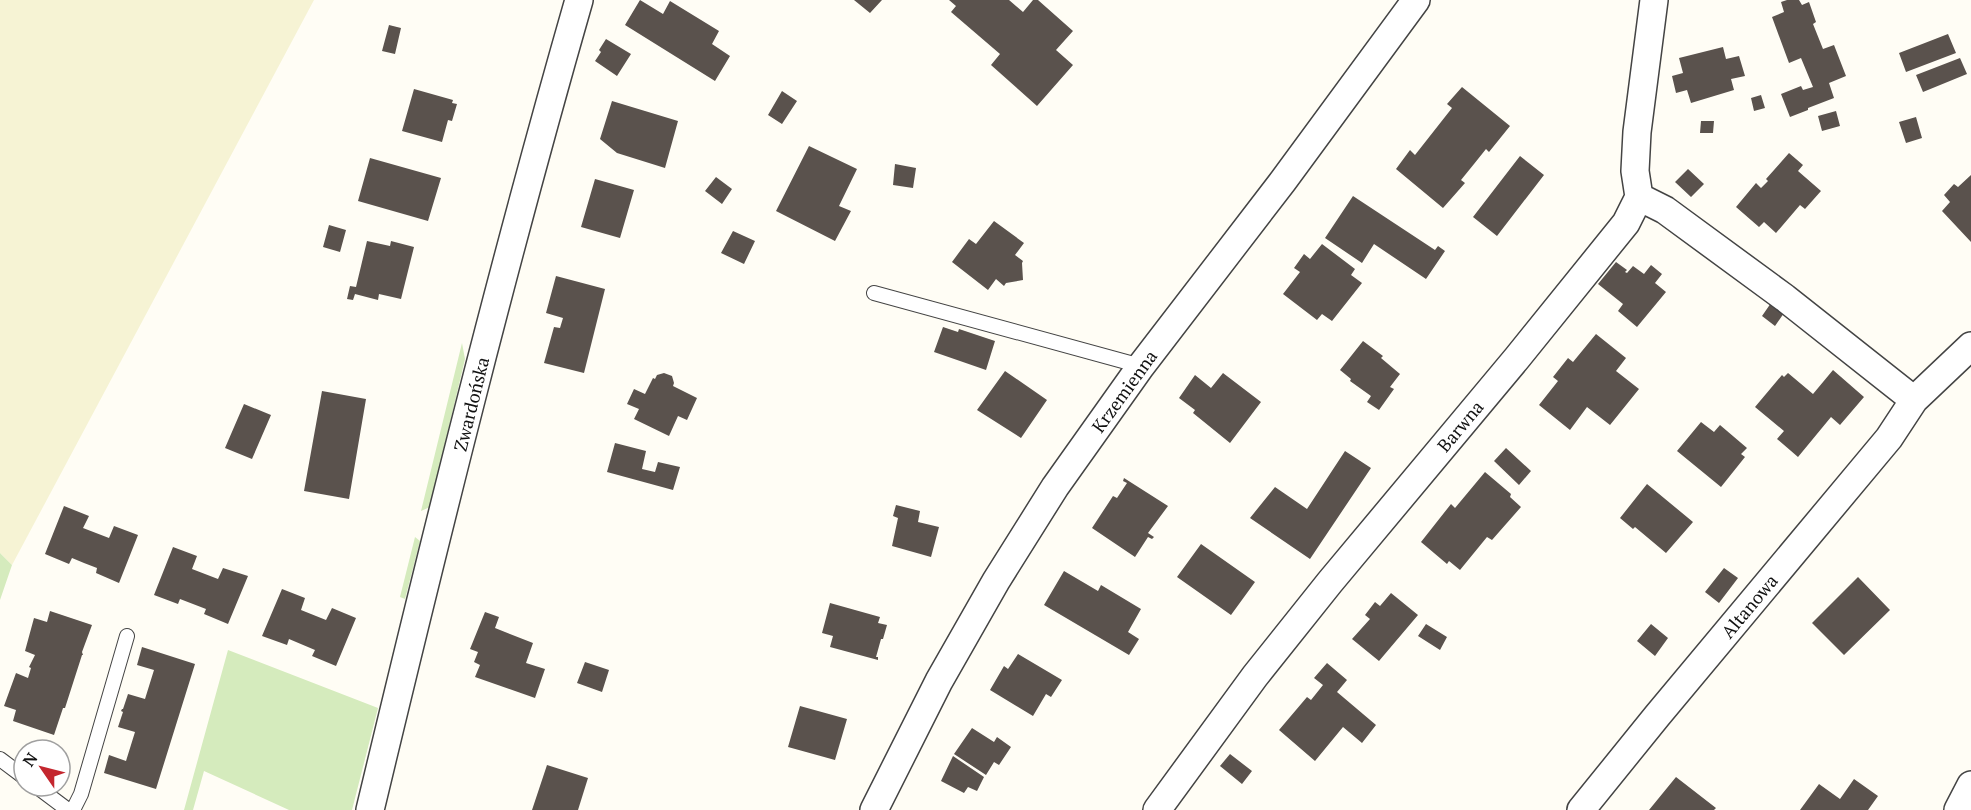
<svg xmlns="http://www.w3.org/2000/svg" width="1971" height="810" viewBox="0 0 1971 810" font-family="'PT Serif',serif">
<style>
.farmland{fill:#f6f3d4}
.green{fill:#d5ebbd}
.building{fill:#5a524d}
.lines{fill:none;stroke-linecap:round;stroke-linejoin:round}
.lane-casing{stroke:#444;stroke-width:16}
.street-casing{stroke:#444;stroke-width:30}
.lane{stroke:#fff;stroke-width:14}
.street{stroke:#fff;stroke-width:27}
.labels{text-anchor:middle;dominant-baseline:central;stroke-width:6;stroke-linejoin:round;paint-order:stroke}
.street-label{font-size:18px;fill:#111;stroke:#fff}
</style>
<rect width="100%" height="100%" fill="#fffdf5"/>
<path class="farmland" d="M 0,0 L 314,0 L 12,565 L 0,553 Z"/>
<path class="green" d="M 462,343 L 465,359 L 430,507 L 421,511 Z
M 415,537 L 420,541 L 405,599 L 400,597 Z
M 0,553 L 12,565 L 0,600 Z
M 228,650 L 378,708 L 352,810 L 289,810 L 204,771 L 193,810 L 184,810 Z"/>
<path class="building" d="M 640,0 L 663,14 L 670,1 L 719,31 L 712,44 L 730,56 L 715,81 L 625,25 Z
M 854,0 L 882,0 L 870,13 Z
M 949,0 L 1009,0 L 1023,12 L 1033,0 L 1038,0 L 1073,31 L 1056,50 L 1073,65 L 1037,106 L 991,65 L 1000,54 L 951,12 L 956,6 Z
M 1787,0 L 1799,0 L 1802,5 L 1809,2 L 1816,22 L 1813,24 L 1823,49 L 1834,45 L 1846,76 L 1829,83 L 1834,98 L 1808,108 L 1808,110 L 1790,117 L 1781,94 L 1801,86 L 1803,90 L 1813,87 L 1801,58 L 1789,63 L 1772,17 L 1784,12 L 1781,2 Z
M 389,25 L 401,28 L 395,54 L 382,51 Z
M 1948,34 L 1956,53 L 1906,72 L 1899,53 Z
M 606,39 L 631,54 L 617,76 L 595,61 L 601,52 L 599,50 Z
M 1723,47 L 1726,59 L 1739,56 L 1745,76 L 1731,79 L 1734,90 L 1691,103 L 1687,90 L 1676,93 L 1672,76 L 1683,73 L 1679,58 Z
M 1960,58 L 1967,74 L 1923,92 L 1916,75 Z
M 1462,87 L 1510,126 L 1489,152 L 1486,149 L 1474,164 L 1461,180 L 1465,183 L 1443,208 L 1396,169 L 1410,150 L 1415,155 L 1452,108 L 1447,104 Z
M 414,89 L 453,100 L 452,103 L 457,104 L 452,121 L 448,120 L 442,142 L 402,131 Z
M 782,91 L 797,101 L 782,124 L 768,115 Z
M 1761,95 L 1765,108 L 1754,111 L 1751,98 Z
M 612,101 L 678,121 L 665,168 L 617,153 L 600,139 Z
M 1836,111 L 1840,126 L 1822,131 L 1818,116 Z
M 1916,117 L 1922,138 L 1906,143 L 1899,122 Z
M 1701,121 L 1714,121 L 1713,133 L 1700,133 Z
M 809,146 L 857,169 L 839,206 L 851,211 L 835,241 L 776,211 Z
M 1789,153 L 1803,165 L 1798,171 L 1821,191 L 1805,209 L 1800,205 L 1776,233 L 1764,222 L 1759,227 L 1736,207 L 1756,183 L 1761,188 L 1768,181 L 1766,179 Z
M 1520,156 L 1544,175 L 1497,236 L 1473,217 Z
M 370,158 L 441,178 L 428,221 L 358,201 Z
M 895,164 L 916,168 L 913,188 L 893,185 Z
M 1688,169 L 1704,184 L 1691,197 L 1675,182 Z
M 1971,175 L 1971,242 L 1942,211 L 1950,202 L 1944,195 L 1954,184 L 1958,187 Z
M 716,177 L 732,189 L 722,204 L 705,191 Z
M 595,179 L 634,190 L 620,238 L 581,227 Z
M 1353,196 L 1435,250 L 1438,246 L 1445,251 L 1426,279 L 1374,244 L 1362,263 L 1325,238 Z
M 994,221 L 1024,243 L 1015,255 L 1023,261 L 1022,263 L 1023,280 L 1006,283 L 1004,286 L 996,279 L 988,290 L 952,262 L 969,239 L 976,244 Z
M 329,225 L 346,230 L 340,252 L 323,247 Z
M 733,231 L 755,241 L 744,264 L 721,253 Z
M 367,241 L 390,246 L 391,241 L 414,247 L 401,299 L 379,294 L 378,300 L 355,294 L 353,300 L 347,299 L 350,286 L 356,287 Z
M 1322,244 L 1355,269 L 1351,275 L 1362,283 L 1332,321 L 1322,314 L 1317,320 L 1283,294 L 1300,272 L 1294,268 L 1304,254 L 1310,259 Z
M 1616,262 L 1627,270 L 1625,272 L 1627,273 L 1633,266 L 1644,274 L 1651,265 L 1662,274 L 1655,283 L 1666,292 L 1637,327 L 1618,311 L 1623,304 L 1598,284 Z
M 556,276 L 605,289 L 584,373 L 544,363 L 554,327 L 560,328 L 563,318 L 546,313 Z
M 1771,303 L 1784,313 L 1775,326 L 1762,316 Z
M 943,327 L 958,332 L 959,329 L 995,341 L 986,370 L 934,352 Z
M 1596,334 L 1626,358 L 1616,371 L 1639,389 L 1610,425 L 1587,407 L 1570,430 L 1539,405 L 1558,381 L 1553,377 L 1568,358 L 1573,362 Z
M 1363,341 L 1383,356 L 1381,358 L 1400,374 L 1390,387 L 1394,389 L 1379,410 L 1367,402 L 1371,396 L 1350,381 L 1351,379 L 1340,370 Z
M 1833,370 L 1864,397 L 1840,425 L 1831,417 L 1798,457 L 1777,439 L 1784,431 L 1755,407 L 1782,375 L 1784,377 L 1788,373 L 1813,394 Z
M 1005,371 L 1047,400 L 1021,438 L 977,410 Z
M 664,373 L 672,376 L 674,383 L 673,386 L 697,398 L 687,420 L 678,416 L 669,436 L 634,419 L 639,409 L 627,404 L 634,389 L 645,394 L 653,378 L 655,379 L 657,375 Z
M 1223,373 L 1261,402 L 1230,443 L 1193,413 L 1195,410 L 1179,398 L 1195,375 L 1211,388 Z
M 322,391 L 366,399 L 349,499 L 304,491 Z
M 244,404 L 271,415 L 252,459 L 225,448 Z
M 1701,422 L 1714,432 L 1720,425 L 1747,448 L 1741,454 L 1745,457 L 1721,487 L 1677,451 Z
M 615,443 L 646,451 L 642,469 L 655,472 L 658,462 L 680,467 L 673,490 L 607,472 Z
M 1506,448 L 1531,471 L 1519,485 L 1494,461 Z
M 1345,451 L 1371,468 L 1310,559 L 1250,518 L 1275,487 L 1307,509 Z
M 1485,472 L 1511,494 L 1510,497 L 1521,507 L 1492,540 L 1487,537 L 1460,570 L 1449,561 L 1447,564 L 1421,542 L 1451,504 L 1455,508 Z
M 1124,478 L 1168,506 L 1148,533 L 1154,537 L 1152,539 L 1148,537 L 1135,557 L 1092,528 L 1113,496 L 1117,498 L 1127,483 L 1123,481 Z
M 1647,484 L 1693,522 L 1666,553 L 1635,527 L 1633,529 L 1620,518 Z
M 896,505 L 920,511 L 918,522 L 939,527 L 931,557 L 892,546 L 898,518 L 893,516 Z
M 64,506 L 89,516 L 83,528 L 109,538 L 114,526 L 138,535 L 119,583 L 96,573 L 97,568 L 84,563 L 72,558 L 69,564 L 45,554 Z
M 1201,544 L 1255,582 L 1231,615 L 1177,577 Z
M 173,547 L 197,556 L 192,569 L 218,579 L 223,568 L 248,576 L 228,624 L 204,614 L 206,609 L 180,599 L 178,604 L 154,595 Z
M 1724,568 L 1738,578 L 1719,603 L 1705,592 Z
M 1064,571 L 1098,591 L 1101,585 L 1141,609 L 1128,632 L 1139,639 L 1129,655 L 1044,605 Z
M 1858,577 L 1890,610 L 1844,655 L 1812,623 Z
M 282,589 L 305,598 L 301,610 L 326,620 L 332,608 L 356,618 L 336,666 L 312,656 L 315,650 L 289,639 L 287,645 L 262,636 Z
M 1391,593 L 1418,615 L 1379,661 L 1352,639 L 1370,619 L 1365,615 L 1375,602 L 1380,606 Z
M 830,603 L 880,617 L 878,623 L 887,625 L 883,639 L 881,639 L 876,657 L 878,657 L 878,660 L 830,647 L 833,636 L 822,633 Z
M 50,611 L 92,625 L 82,652 L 83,655 L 82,655 L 65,708 L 63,708 L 54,735 L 13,721 L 16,710 L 4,706 L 16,673 L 28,678 L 31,668 L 29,667 L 35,655 L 25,651 L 34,618 L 47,622 Z
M 485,612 L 499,617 L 495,628 L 533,643 L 526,663 L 545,669 L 535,698 L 475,677 L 480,665 L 474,662 L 478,652 L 470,649 Z
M 1426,624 L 1447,637 L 1440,650 L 1418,636 Z
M 1651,624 L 1668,638 L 1655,656 L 1637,641 Z
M 142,647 L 195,664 L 156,789 L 104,773 L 109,755 L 126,761 L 135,732 L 118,727 L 123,712 L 121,711 L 122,709 L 123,709 L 128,694 L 145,699 L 154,670 L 137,665 Z
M 1018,654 L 1062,680 L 1051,697 L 1046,694 L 1033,716 L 990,690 L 1004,666 L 1008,669 Z
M 585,662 L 609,670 L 602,692 L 577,683 Z
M 1327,663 L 1347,680 L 1337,692 L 1376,725 L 1362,743 L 1343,727 L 1315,761 L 1279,730 L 1307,697 L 1311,700 L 1323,685 L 1314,678 Z
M 800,706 L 847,719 L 835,760 L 788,747 Z
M 972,728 L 994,742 L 997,737 L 1011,747 L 999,765 L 994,762 L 986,775 L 954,754 Z
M 1230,754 L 1252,771 L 1242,784 L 1220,766 Z
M 953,756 L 984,777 L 977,791 L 968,787 L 964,793 L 941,781 Z
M 547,765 L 588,778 L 578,810 L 532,810 Z
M 1676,777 L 1716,808 L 1714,810 L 1649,810 Z
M 1854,779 L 1878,796 L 1868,810 L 1800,810 L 1819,784 L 1840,799 Z"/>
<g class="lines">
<defs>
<path id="lane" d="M 874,293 L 1141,366
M 0,759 L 24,777
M 36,786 L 68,810
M 73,810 L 81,794 L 127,636"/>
<path id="street" d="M 1639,197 L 1665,210 L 1785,298 L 1914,400
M 370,810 C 435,539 502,268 579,0
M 874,810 L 939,681 L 996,581 L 1055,487 L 1141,366 L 1283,181 L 1416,0
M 1157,810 L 1255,676 L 1330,582 L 1517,358 L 1626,223 L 1639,197 L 1635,171 L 1637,132 L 1654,0
M 1581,810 L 1657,716 L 1889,438 L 1914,400 L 1971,346
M 1958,810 L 1971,785"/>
</defs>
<use href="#lane" class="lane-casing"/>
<use href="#street" class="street-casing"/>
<use href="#lane" class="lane"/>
<use href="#street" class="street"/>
</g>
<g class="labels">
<g class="street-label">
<text transform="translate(1124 391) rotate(-54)">Krzemienna</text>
<text transform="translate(471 404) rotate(-76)">Zwardońska</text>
<text transform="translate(1460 426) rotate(-50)">Barwna</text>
<text transform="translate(1749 606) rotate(-50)">Altanowa</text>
</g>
</g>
<g transform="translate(42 768) rotate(305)"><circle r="28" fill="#ffffff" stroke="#a0a0a0" stroke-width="1.5"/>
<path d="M0-4.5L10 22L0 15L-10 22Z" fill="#c4262e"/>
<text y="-9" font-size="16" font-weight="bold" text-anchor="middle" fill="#111111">N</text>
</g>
</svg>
